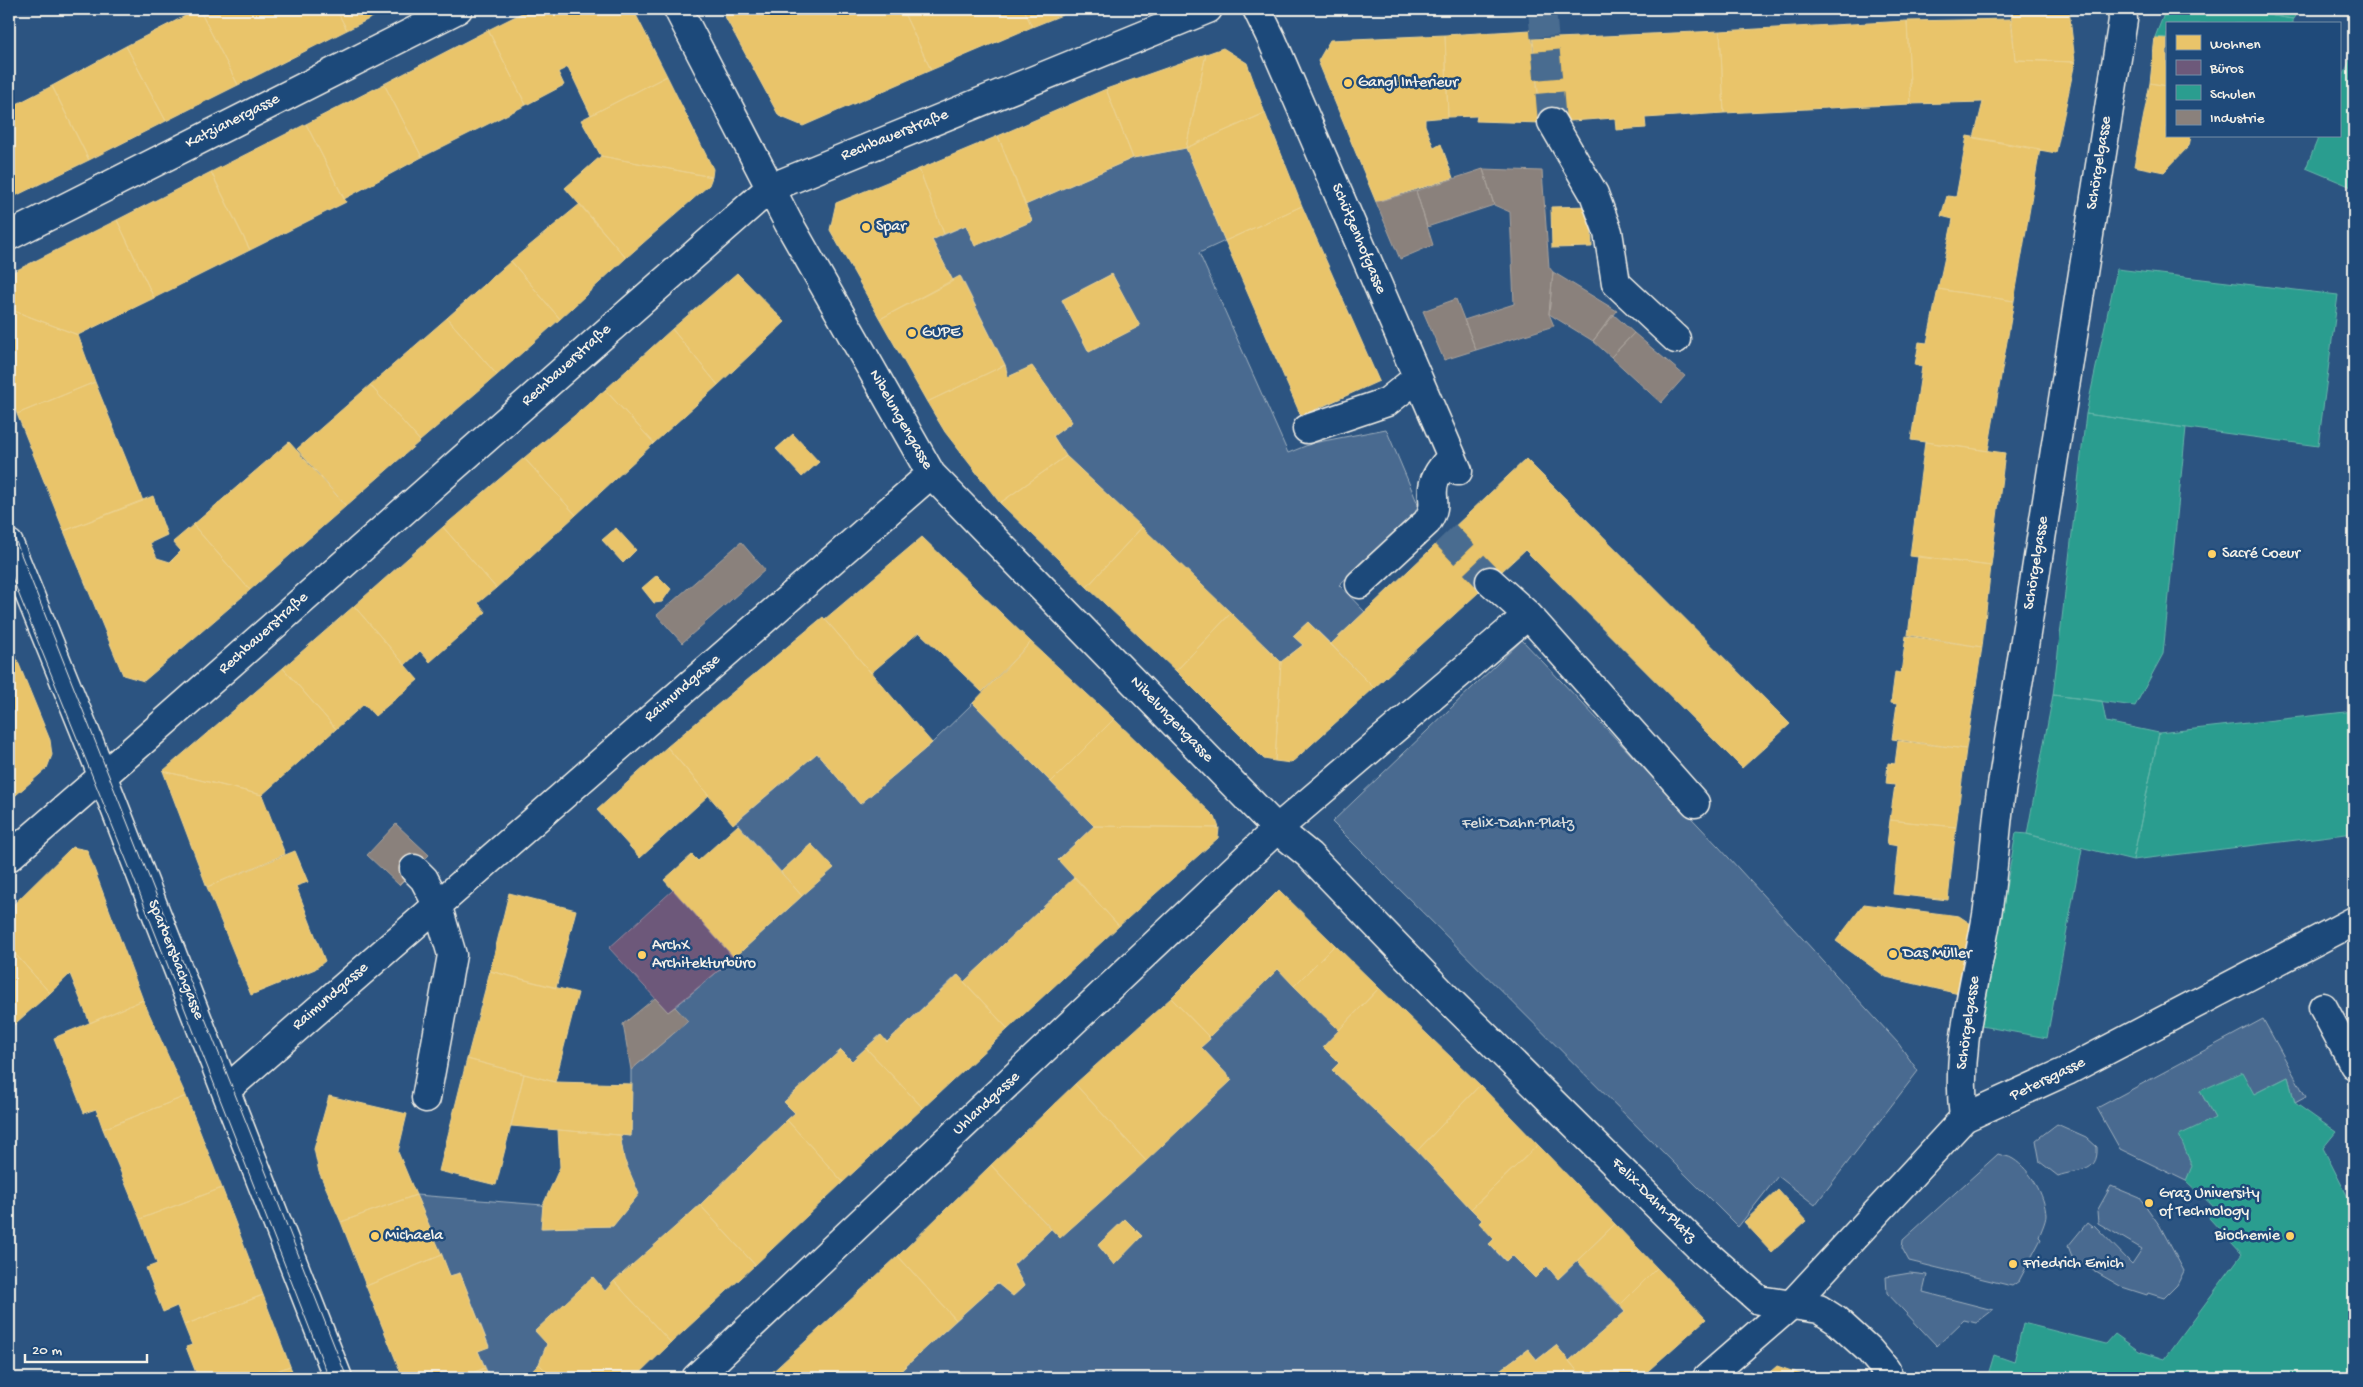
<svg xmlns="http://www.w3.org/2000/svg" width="2363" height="1387" viewBox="0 0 2363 1387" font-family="'Gochi Hand',sans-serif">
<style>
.green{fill:#496b90;stroke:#9eaebc;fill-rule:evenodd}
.homes{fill:#e9c46a;stroke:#ecd290}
.offices{fill:#6d597a;stroke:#96879b}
.schools{fill:#2a9d8f;stroke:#67b6aa}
.industry{fill:#8a817c;stroke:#aaa39c}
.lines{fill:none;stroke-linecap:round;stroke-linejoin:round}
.minor-tunnel{stroke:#4a6c90;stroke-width:28;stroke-dasharray:28 14;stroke-linecap:butt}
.minor-casing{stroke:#f4f1e8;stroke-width:31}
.major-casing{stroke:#f4f1e8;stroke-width:31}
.minor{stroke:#1f4a7a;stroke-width:28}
.major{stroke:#1f4a7a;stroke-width:28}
.tram{stroke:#f4f1e8;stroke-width:1}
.poi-dot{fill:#ffd166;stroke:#1f4a7a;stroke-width:2}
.labels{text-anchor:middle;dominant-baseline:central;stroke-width:5;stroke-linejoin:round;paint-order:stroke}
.poi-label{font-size:16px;fill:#f4f1e8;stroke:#1f4a7a;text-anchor:start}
.street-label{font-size:16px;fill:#f4f1e8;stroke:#1f4a7a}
.park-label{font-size:16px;fill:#dadddb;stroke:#1f4a7a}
</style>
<rect width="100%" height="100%" fill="#2c5481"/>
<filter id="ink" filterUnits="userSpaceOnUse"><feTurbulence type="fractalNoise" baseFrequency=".02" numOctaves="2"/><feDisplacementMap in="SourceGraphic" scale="10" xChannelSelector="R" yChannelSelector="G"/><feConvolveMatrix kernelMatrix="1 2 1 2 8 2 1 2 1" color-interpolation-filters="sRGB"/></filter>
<g filter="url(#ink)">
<path class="green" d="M 1186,148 L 1225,241 L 1199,253 L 1288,453 L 1313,443 L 1386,429 L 1420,509 L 1339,585 L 1365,612 L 1331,644 L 1308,622 L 1293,636 L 1303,645 L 1281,662 L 1066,456 L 1053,436 L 1072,422 L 1032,367 L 1008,377 L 1005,365 L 961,277 L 953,281 L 932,240 L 966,225 L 975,246 L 1032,221 L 1025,205 L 1133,158 ZM 1112,274 L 1139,326 L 1089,352 L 1062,300 Z
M 1522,640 L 1718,846 L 1898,1043 L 1918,1071 L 1815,1205 L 1778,1176 L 1738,1227 L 1332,822 Z
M 973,703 L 1094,826 L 1058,860 L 1075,877 L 964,982 L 957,975 L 887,1042 L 880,1035 L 852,1061 L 841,1050 L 785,1102 L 795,1113 L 700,1205 L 547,1344 L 539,1364 L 526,1378 L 490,1378 L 478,1351 L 489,1346 L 460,1273 L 450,1276 L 416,1195 L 543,1205 L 542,1228 L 613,1226 L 624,1159 L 620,1135 L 631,1136 L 631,1070 L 687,1022 L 675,1007 L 734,958 L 802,896 L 811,844 L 781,872 L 736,822 L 817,753 L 860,804 L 932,743 Z
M 1278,969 L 1339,1030 L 1323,1047 L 1339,1063 L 1332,1070 L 1417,1151 L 1482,1220 L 1494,1239 L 1489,1244 L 1505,1261 L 1512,1255 L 1535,1278 L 1547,1266 L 1558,1279 L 1577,1261 L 1625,1312 L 1569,1361 L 1556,1345 L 1537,1360 L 1528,1349 L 1489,1378 L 893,1378 L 997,1283 L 1013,1296 L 1024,1286 L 1013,1265 L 1051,1229 L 1060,1237 L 1232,1080 L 1201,1047 L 1210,1039 L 1209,1037 ZM 1125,1219 L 1142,1236 L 1114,1264 L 1098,1245 Z
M 2263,1019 L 2306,1097 L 2295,1103 L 2288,1077 L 2254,1094 L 2200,1091 L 2215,1118 L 2186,1181 L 2120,1149 L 2097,1108 Z
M 2057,1124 L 2086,1137 L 2097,1147 C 2099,1175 2076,1169 2058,1176 L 2040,1162 L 2036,1140 Z
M 1998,1154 C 2003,1156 2009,1156 2013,1159 C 2031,1170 2045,1196 2046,1215 C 2046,1221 2041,1231 2039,1237 L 2041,1239 L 2019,1281 L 2012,1286 L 1909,1261 L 1902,1248 L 1903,1240 Z
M 2111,1186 L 2140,1198 L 2160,1226 L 2184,1271 L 2177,1285 L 2164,1298 L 2148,1293 L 2147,1295 L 2122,1287 L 2073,1259 L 2068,1246 L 2087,1223 L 2092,1227 L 2094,1225 L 2132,1264 L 2142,1249 L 2098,1223 L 2097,1211 Z
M 1910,1273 L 1927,1275 L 1923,1292 L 1993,1310 L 1976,1323 L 1964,1320 L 1937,1346 L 1887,1293 L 1886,1277 Z"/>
<path class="homes" d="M 199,9 L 238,85 L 166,121 L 126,46 Z
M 199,9 L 336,9 L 347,30 L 238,85 Z
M 336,9 L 389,9 L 347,30 Z
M 530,9 L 633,9 L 667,76 L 591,115 L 568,67 L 558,72 L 564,85 L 526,105 L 488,30 Z
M 726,9 L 902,9 L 931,70 L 803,126 L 779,116 L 722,11 Z
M 902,9 L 1024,9 L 1032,27 L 931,70 Z
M 1024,9 L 1077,9 L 1032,27 Z
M 2069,9 L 2075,62 L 2015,60 L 2011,10 Z
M 2011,19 L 2015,60 L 2075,62 L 2056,153 L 1974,138 L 1983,102 L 1911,104 L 1907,21 Z
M 1907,21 L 1911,104 L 1724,113 L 1720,31 Z
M 488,30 L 526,105 L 422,157 L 384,84 Z
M 1531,30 L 1541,123 L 1476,121 L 1477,116 L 1448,117 L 1445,35 Z
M 1720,31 L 1724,113 L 1645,118 L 1646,128 L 1616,130 L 1615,118 L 1541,123 L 1533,39 Z
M 1445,35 L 1448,117 L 1425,119 L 1425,125 L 1434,148 L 1441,144 L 1453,178 L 1376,202 L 1318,61 L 1330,40 Z
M 2155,37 L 2167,38 L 2167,86 L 2150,83 Z
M 126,46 L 166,121 L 89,160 L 52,86 Z
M 1223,48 L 1247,63 L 1265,113 L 1186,148 L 1206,54 Z
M 1206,54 L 1186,148 L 1133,158 L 1106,89 Z
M 667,76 L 713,169 L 712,177 L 601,156 L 581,120 Z
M 2150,83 L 2167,86 L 2167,136 L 2191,136 L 2189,146 L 2164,172 L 2134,166 Z
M 384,84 L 422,157 L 344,199 L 306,124 Z
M 52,86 L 89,160 L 9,199 L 9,108 Z
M 1106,89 L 1133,158 L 1025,205 L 998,136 Z
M 1265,113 L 1302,206 L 1225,241 L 1186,148 Z
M 306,124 L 346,202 L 250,250 L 211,172 Z
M 998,136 L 1032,221 L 975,246 L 966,225 L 944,234 L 919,169 Z
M 1967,136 L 2040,149 L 2014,301 L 1938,289 L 1953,219 L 1941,216 L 1947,196 L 1956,197 Z
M 601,156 L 712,177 L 709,185 L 626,258 L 565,188 Z
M 919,169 L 944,234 L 932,240 L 953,281 L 880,319 L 830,230 L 836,203 Z
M 211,172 L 250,250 L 154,298 L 117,220 Z
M 580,204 L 626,258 L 560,319 L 511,261 Z
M 1302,206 L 1379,381 L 1301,416 L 1225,241 Z
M 1591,206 L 1592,247 L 1552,248 L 1551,207 Z
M 117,220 L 154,298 L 78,335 L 9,309 L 9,274 Z
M 511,261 L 560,319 L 497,375 L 447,318 Z
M 737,273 L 785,322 L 718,385 L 672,329 Z
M 1112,274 L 1140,326 L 1089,352 L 1062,300 Z
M 960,276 L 1005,365 L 927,402 L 880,319 Z
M 1938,289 L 2014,301 L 1988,451 L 1911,440 L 1922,367 L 1915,365 L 1919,342 L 1927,343 Z
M 9,309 L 78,335 L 95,382 L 17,414 L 9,392 Z
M 447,318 L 497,375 L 420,441 L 370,385 Z
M 672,329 L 718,385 L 654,443 L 605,390 Z
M 1005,365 L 1008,377 L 1032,366 L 1072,422 L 1053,436 L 1066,456 L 1000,503 L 945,432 L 927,402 Z
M 95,382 L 143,501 L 64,531 L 17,414 Z
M 370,385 L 420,441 L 346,506 L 297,449 Z
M 605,390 L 654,443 L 576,515 L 524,458 Z
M 793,434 L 819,462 L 802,477 L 776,449 Z
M 289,442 L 346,506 L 250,590 L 193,525 Z
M 1925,442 L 2005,453 L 1991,566 L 1910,556 Z
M 1066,456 L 1142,527 L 1087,587 L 1000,503 Z
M 524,458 L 576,515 L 496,588 L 443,527 Z
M 1526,459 L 1790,724 L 1742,768 L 1525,550 L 1374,688 L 1331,644 Z
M 153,496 L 167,535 L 150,543 L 157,558 L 170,562 L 181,551 L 173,542 L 193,525 L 250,590 L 144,681 L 123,675 L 64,531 Z
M 443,527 L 496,588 L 478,603 L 486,612 L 430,662 L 420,651 L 405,665 L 354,606 Z
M 1142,527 L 1231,613 L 1176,671 L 1087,587 Z
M 616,528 L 636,550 L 623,563 L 602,540 Z
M 922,537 L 1031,642 L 982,692 L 919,632 L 871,673 L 825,619 Z
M 1918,556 L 1991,566 L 1982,647 L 1908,635 Z
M 657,575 L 671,589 L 662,602 L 654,603 L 642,588 Z
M 354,606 L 418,680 L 375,716 L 364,704 L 336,729 L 283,668 Z
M 1231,613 L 1281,662 L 1275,761 L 1264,759 L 1176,671 Z
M 823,617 L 932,743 L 860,804 L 817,753 L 733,824 L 667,747 Z
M 1308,622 L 1374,688 L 1291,763 L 1275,761 L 1281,662 L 1303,645 L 1293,636 Z
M 1906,636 L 1982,647 L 1966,749 L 1892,739 L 1897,704 L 1891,703 L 1895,672 L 1901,673 Z
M 9,640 L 50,740 L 52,755 L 47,768 L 9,801 Z
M 1031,642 L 1114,719 L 1051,782 L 973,703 Z
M 283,668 L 336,729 L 262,795 L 163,771 Z
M 1114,719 L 1215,817 L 1219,828 L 1094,826 L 1051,782 Z
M 1898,741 L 1966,749 L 1956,827 L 1890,820 L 1895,785 L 1886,784 L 1888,763 L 1895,764 Z
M 667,747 L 709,795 L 640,858 L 597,810 Z
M 163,771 L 262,795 L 285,854 L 207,887 Z
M 1890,820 L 1956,827 L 1948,900 L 1893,894 L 1898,846 L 1887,844 Z
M 738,825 L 802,896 L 734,958 L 664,880 L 692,855 L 698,861 Z
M 1094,826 L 1219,828 L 1218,838 L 1119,926 L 1058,860 Z
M 811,844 L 834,868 L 802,896 L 781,872 Z
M 72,847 L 87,850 L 143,1000 L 90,1023 L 70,974 L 50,993 L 9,947 L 9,909 Z
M 295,851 L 308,882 L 296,886 L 325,961 L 315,969 L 251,995 L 207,887 Z
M 1075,877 L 1119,926 L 1008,1029 L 964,982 Z
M 1279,890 L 1335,945 L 1294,986 L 1278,969 L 1209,1037 L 1171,998 Z
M 509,893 L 576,910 L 556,988 L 490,971 Z
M 1864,904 L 1959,916 L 1971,924 L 1959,994 L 1886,977 L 1836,941 Z
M 1335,945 L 1379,988 L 1339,1030 L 1294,986 Z
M 9,947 L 50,993 L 9,1029 Z
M 490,971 L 578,993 L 555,1082 L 467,1059 Z
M 958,975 L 1008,1029 L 923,1108 L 866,1048 L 881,1035 L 887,1042 Z
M 1379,988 L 1480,1085 L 1417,1151 L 1332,1070 L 1339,1063 L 1323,1047 Z
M 1171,998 L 1209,1037 L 1210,1039 L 1201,1047 L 1232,1080 L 1146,1161 L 1075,1084 Z
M 143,1000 L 186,1096 L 103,1129 L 96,1109 L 84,1113 L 54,1038 Z
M 866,1048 L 923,1108 L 843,1182 L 787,1120 L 795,1113 L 784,1102 L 841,1050 L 852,1061 Z
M 467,1059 L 524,1074 L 496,1185 L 439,1171 Z
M 524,1074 L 555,1082 L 632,1084 L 631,1136 L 511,1126 Z
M 1075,1084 L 1146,1161 L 1060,1238 L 991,1165 Z
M 1480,1085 L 1538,1145 L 1471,1209 L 1417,1151 Z
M 186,1096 L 222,1188 L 140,1219 L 103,1129 Z
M 329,1096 L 407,1114 L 398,1152 L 416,1195 L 341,1222 L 319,1172 L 314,1149 Z
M 787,1120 L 843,1182 L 755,1265 L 700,1205 Z
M 558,1130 L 620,1135 L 624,1159 L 639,1194 L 613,1226 L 541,1228 L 543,1205 L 560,1167 Z
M 1538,1145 L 1615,1224 L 1558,1279 L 1547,1266 L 1535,1278 L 1512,1255 L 1506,1261 L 1489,1244 L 1494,1239 L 1479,1223 L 1482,1220 L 1471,1209 Z
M 991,1165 L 1051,1229 L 1013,1265 L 1024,1286 L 1013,1296 L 997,1283 L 956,1320 L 898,1256 Z
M 222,1188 L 263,1295 L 184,1325 L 177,1306 L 163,1312 L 146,1268 L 157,1264 L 140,1219 Z
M 1778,1190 L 1806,1221 L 1772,1252 L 1744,1222 Z
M 416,1195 L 442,1255 L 366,1286 L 341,1222 Z
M 700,1205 L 755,1265 L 671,1343 L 614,1281 Z
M 1125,1219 L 1142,1236 L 1114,1265 L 1098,1245 Z
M 1615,1224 L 1657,1268 L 1620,1305 L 1577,1261 Z
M 442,1255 L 450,1276 L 460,1273 L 489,1347 L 478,1351 L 485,1368 L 460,1378 L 403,1378 L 366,1286 Z
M 898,1256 L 956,1320 L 893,1378 L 766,1378 Z
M 1657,1268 L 1706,1319 L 1640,1378 L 1583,1378 L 1569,1361 L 1625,1312 L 1620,1305 Z
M 593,1277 L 605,1291 L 614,1281 L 671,1343 L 635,1378 L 553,1378 L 539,1364 L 547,1344 L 535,1331 Z
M 263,1295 L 290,1366 L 259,1378 L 198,1378 L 186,1347 L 192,1345 L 184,1325 Z
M 1556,1345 L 1583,1378 L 1489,1378 L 1528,1349 L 1537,1360 Z
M 539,1364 L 553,1378 L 526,1378 Z
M 290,1366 L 295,1378 L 259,1378 Z
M 1777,1366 L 1812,1378 L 1763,1378 Z
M 485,1368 L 490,1378 L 460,1378 Z"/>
<path class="offices" d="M 673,890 L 734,958 L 668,1012 L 609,948 Z"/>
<path class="schools" d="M 2166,9 L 2231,9 L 2293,19 L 2293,24 L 2167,24 L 2167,38 L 2155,37 Z
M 2243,9 L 2299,9 L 2293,19 L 2242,11 Z
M 2354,50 L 2354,188 L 2306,168 L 2319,136 L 2339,136 L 2339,87 Z
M 2117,269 L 2338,295 L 2318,446 L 2086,414 Z
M 2086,414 L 2186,428 L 2163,654 L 2135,706 L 2053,695 Z
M 2053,695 L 2102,701 L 2106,722 L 2159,733 L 2133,860 L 2027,834 Z
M 2354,711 L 2354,833 L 2133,860 L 2159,733 Z
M 2016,833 L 2027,834 L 2082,849 L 2047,1038 L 1981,1026 Z
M 2350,833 L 2354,833 L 2354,870 Z
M 2242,1072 L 2254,1094 L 2288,1077 L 2295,1103 L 2336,1132 L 2323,1148 L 2354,1209 L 2354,1368 L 2350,1369 L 2343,1378 L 1987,1378 L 1994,1355 L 2014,1362 L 2023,1323 L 2106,1344 L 2115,1334 L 2139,1351 L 2164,1359 L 2242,1254 L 2209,1218 L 2215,1208 L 2186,1181 L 2192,1166 L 2179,1135 L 2215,1118 L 2200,1091 Z"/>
<path class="industry" d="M 1483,169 L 1542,171 L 1549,267 L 1553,272 L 1549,314 L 1554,326 L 1476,350 L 1464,320 L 1514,304 L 1510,212 L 1494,205 Z
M 1483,169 L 1494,205 L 1427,227 L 1416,191 Z
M 1416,191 L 1433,245 L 1400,259 L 1376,202 Z
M 1553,272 L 1617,311 L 1593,341 L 1549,314 Z
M 1456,299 L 1476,350 L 1444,360 L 1423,311 Z
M 1613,314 L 1634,333 L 1611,357 L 1593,341 Z
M 1634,333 L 1685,376 L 1661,403 L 1611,357 Z
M 741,542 L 765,570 L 682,643 L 657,615 Z
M 396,824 L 429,855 L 399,885 L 367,855 Z
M 655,998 L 668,1012 L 675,1007 L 688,1021 L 631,1070 L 623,1024 Z"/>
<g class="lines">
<path class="minor-tunnel" d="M 1542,9 L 1552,122
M 1445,534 L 1490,581"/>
<defs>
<path id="minor" d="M 678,9 L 788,222 L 931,474 L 1277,829 L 1309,855 L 1444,995 L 1702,1250 L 1759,1300 L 1819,1309 L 1836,1320 L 1869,1350 L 1886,1370 L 1887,1378
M 1257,9 L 1272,40 L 1458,471
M 1552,122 L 1594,194 L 1608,232 L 1616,283 L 1676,339
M 9,236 L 458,9
M 1307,429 L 1387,402 L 1417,378
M 1490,581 L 1528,615 L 1695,803
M 1360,584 L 1427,522 C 1440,502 1428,497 1435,480 C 1438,471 1445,464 1451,457
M 9,857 L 135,748 L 770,188 L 1208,9
M 414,869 L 424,879 L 437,904 L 452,955 L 426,1098
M 2323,1007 L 2354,1065
M 226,1090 L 931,474
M 1964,1118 C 1955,1049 1976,982 1987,915 C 1993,876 1995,836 2000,798 L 2123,20 L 2122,9
M 696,1378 L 1277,829 L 1528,615"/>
<path id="major" d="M 9,544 L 84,729 L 338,1378
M 1707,1378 L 1792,1304 L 1964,1118 L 2067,1071 L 2354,921"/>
</defs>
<use href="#minor" class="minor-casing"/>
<use href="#major" class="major-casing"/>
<use href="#minor" class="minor"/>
<use href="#major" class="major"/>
<path class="tram" d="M 9,524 C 122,809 235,1093 347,1378
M 9,570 L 134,879 L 329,1378"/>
</g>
</g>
<g class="poi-dot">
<circle cx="1348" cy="83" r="5"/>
<circle cx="866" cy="227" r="5"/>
<circle cx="912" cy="333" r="5"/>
<circle cx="2212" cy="554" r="5"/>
<circle cx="1893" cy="954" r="5"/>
<circle cx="642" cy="955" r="5"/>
<circle cx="2149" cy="1203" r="5"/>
<circle cx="375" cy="1236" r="5"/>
<circle cx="2290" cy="1236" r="5"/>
<circle cx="2013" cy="1264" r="5"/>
</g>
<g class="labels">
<g class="poi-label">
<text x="1358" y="83">Gangl Interieur</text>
<text x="876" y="227">Spar</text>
<text x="922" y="333">GUPE</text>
<text x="2222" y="554">Sacré Coeur</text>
<text x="652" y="946">ArchX<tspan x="652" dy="18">Architekturbüro</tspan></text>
<text x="1903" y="954">Das Müller</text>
<text x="2159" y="1194">Graz University<tspan x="2159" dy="18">of Technology</tspan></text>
<text x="385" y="1236">Michaela</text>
<text x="2280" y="1236" text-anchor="end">Biochemie</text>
<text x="2023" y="1264">Friedrich Emich</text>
</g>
<g class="street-label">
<text transform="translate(233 122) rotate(-27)">Katzianergasse</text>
<text transform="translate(895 136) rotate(-22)">Rechbauerstraße</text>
<text transform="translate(2100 163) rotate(-81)">Schörgelgasse</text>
<text transform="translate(1358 239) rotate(67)">Schützenhofgasse</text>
<text transform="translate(567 366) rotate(-42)">Rechbauerstraße</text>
<text transform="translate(900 420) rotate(60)">Nibelungengasse</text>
<text transform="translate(2037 563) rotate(-81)">Schörgelgasse</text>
<text transform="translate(264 634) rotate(-42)">Rechbauerstraße</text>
<text transform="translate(683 689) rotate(-41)">Raimundgasse</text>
<text transform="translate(1171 720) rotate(46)">Nibelungengasse</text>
<text transform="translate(175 960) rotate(68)">Sparbersbachgasse</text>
<text transform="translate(331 997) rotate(-41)">Raimundgasse</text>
<text transform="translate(1969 1023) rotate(-82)">Schörgelgasse</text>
<text transform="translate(2048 1080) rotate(-26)">Petersgasse</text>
<text transform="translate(987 1104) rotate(-43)">Uhlandgasse</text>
<text transform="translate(1653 1201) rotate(45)">Felix-Dahn-Platz</text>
</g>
<g class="park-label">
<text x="1518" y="824">Felix-Dahn-Platz</text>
</g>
</g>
<rect width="2363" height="1387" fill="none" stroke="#1f4a7a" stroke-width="30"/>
<rect x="15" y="15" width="2333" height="1357" fill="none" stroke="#f4f1e8" stroke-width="2" filter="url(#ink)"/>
<rect x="2166" y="22" width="175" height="115" fill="#1f4a7a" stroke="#748da6"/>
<rect x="2176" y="35" width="25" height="15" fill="#e9c46a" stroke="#748da6"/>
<text x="2210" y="48" font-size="15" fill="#f4f1e8">Wohnen</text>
<rect x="2176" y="60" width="25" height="15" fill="#6d597a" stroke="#748da6"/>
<text x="2210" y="72" font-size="15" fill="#f4f1e8">Büros</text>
<rect x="2176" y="85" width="25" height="15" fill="#2a9d8f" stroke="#748da6"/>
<text x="2210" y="98" font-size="15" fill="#f4f1e8">Schulen</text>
<rect x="2176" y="110" width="25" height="15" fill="#8a817c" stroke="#748da6"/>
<text x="2210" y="122" font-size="15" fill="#f4f1e8">Industrie</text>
<path d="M25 1354v8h122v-8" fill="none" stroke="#f4f1e8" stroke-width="2.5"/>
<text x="32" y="1354" font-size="15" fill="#f4f1e8" stroke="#1f4a7a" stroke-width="4" paint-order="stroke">20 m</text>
</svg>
